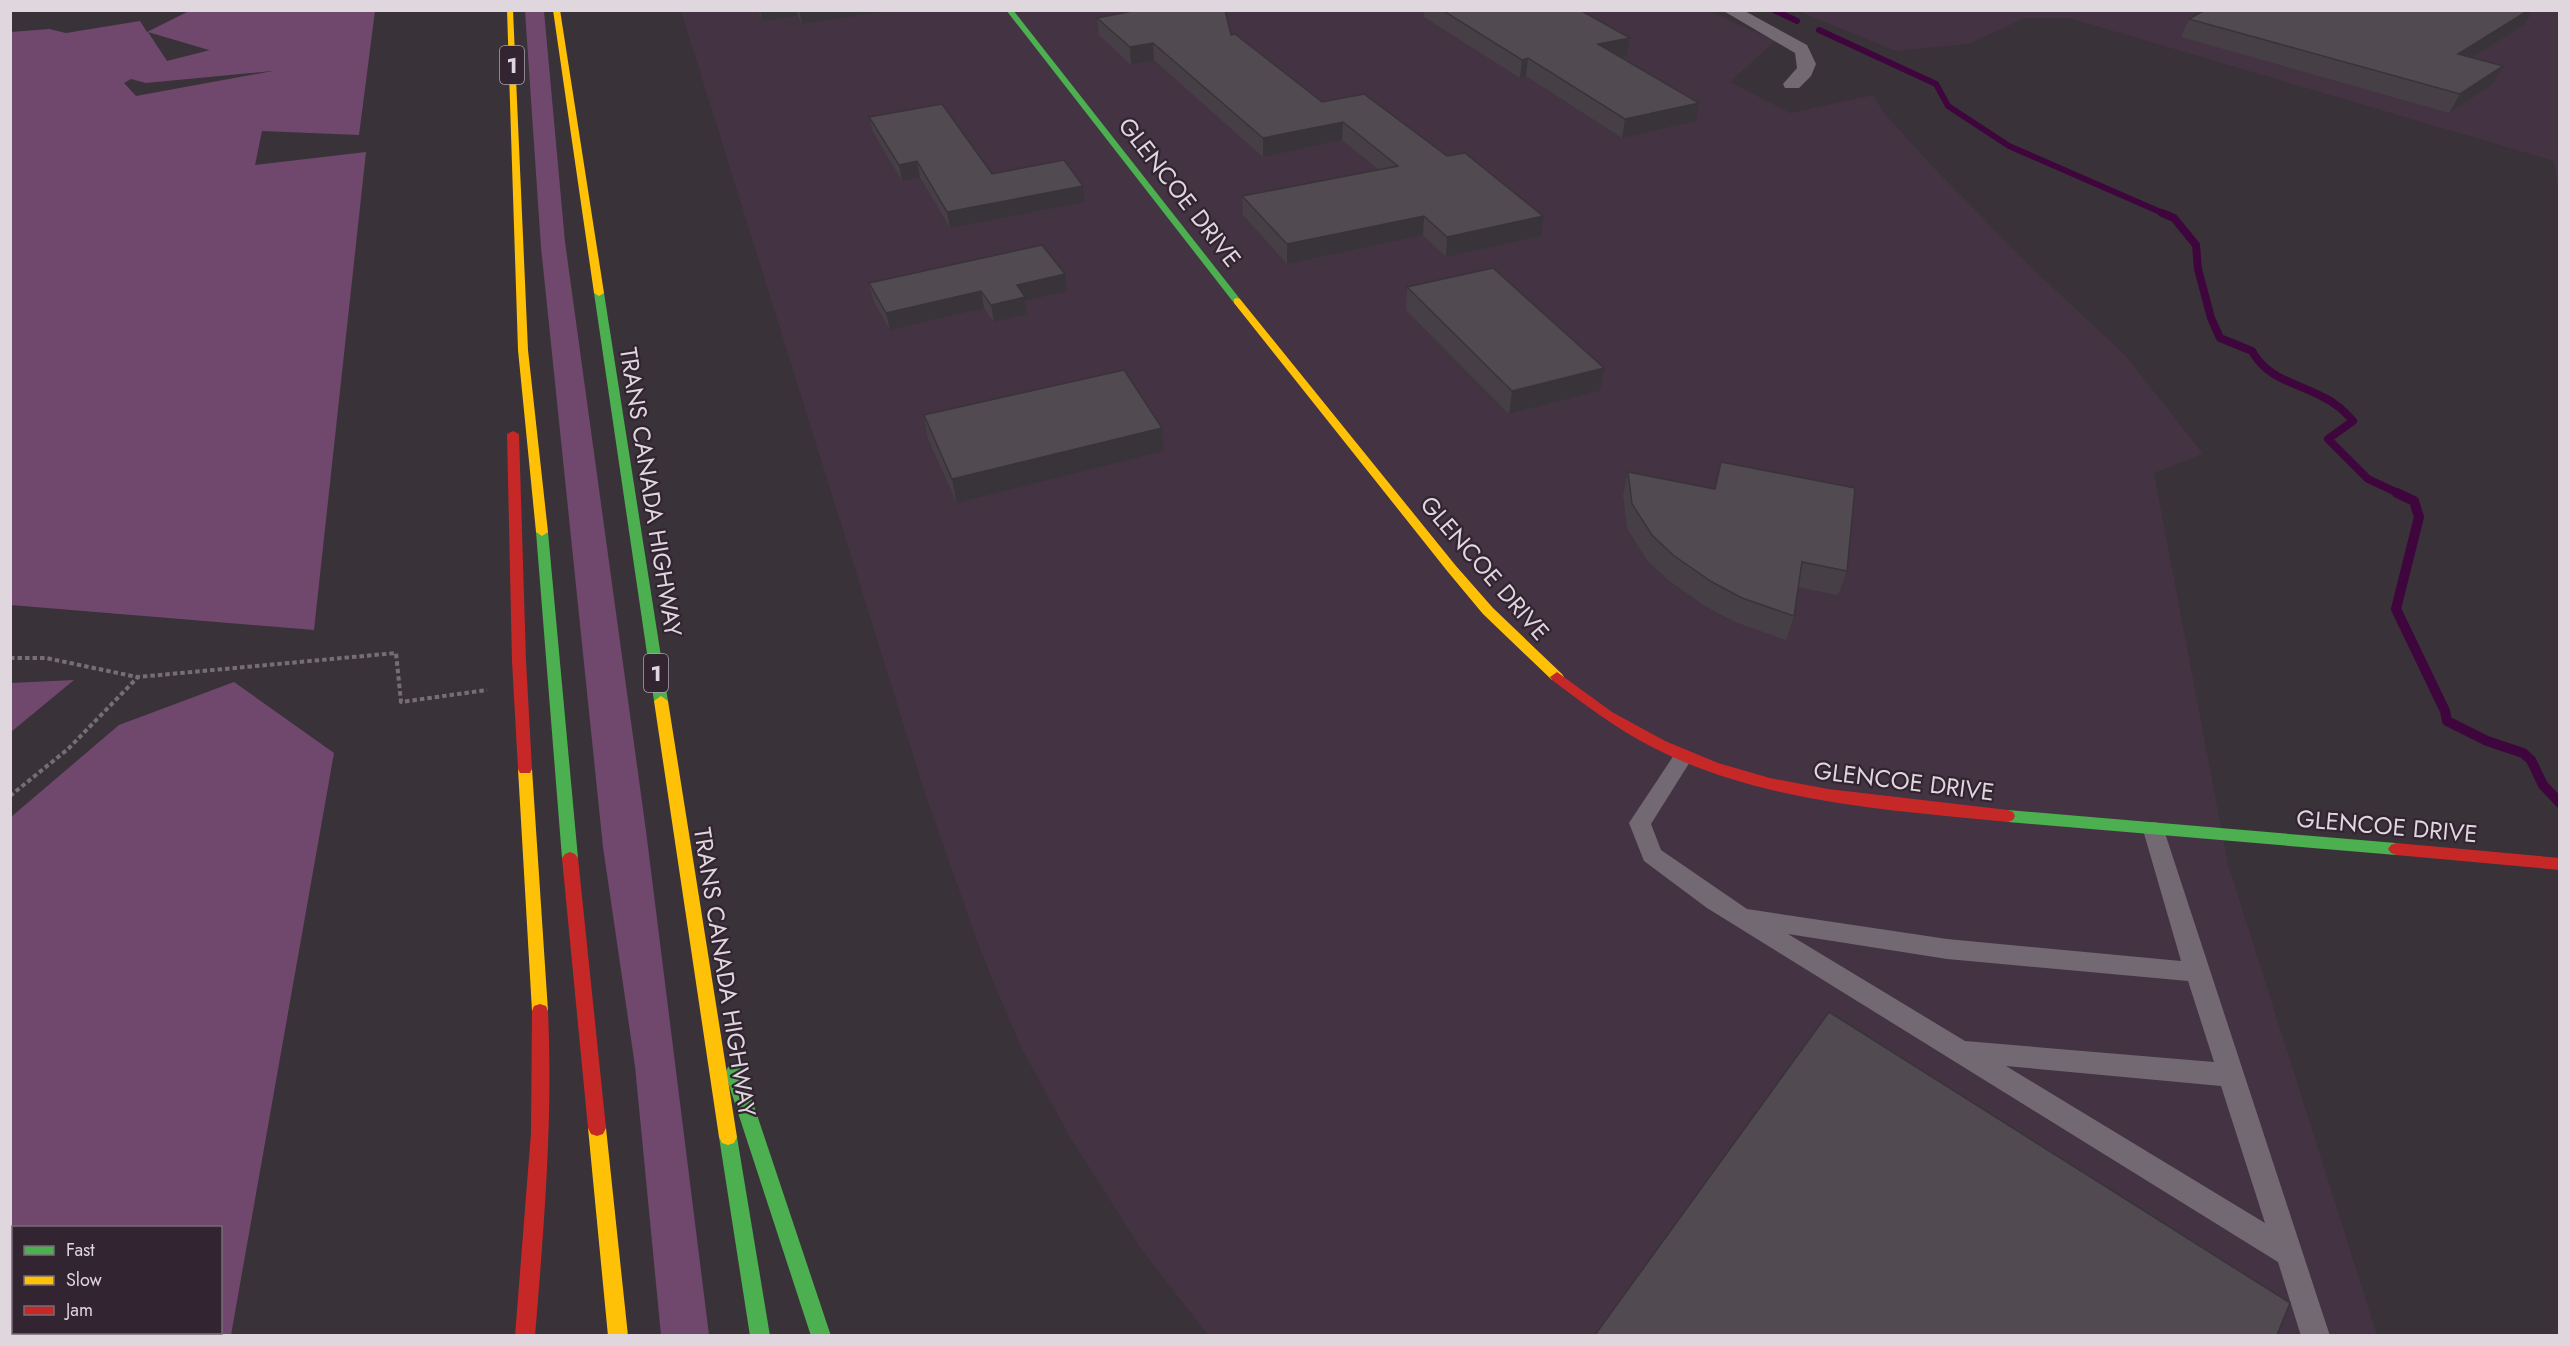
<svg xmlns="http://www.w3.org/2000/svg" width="2570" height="1346" viewBox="0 0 2570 1346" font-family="Jost,sans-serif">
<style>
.built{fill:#443343}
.green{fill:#70486d;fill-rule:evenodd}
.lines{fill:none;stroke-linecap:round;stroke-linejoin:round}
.stream-far2{stroke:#3e063c;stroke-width:6}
.stream-far1{stroke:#3e063c;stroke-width:8}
.stream{stroke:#3e063c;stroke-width:10}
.path{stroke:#766e75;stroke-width:4;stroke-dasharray:4.5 3;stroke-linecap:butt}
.lane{fill:#736972;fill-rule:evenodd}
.street{fill:#736972;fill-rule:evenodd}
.fast{fill:#4caf50;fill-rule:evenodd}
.slow{fill:#ffc107;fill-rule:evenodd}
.jam{fill:#c62828;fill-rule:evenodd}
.wall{fill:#464046}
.shaded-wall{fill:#393439}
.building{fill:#514b51;stroke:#393439;stroke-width:1.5}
.labels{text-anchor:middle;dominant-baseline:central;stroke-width:4.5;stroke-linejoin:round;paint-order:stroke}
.shield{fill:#322531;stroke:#aba1aa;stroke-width:1.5}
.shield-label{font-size:22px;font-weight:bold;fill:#dfd6de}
.street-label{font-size:24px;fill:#dfd6de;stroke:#322531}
</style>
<rect width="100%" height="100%" fill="#3a3239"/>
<path class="built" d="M 681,11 L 1709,11 L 1775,41 L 1730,82 L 1790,113 L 1873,95 L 1884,113 L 1932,166 L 2033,269 L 2125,355 L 2203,454 L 2154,473 L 2228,864 L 2377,1335 L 1208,1335 L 1142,1250 L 1071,1139 L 1021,1047 L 981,952 L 924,790 Z
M 1798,11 L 2559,11 L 2559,196 L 2554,161 L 2069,18 L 2025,18 L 1969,44 L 1896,51 Z"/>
<path class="green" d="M 189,11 L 375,11 L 359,135 L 262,131 L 255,165 L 366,152 L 314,630 L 11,605 L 11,32 L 49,29 L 66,33 L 140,21 L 147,32 ZM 148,32 L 209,50 L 210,50 L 167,61 ZM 273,71 L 136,96 L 124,83 L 131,79 L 146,83 Z
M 525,11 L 544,11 L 565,242 L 646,831 L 709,1335 L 661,1335 L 635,1066 L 603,847 L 541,247 Z
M 74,680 L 11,732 L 11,683 Z
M 234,682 L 334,753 L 231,1335 L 11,1335 L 11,817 L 119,725 ZM 14,1228 L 220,1228 L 220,1332 L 14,1332 Z"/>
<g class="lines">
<path class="stream-far2" d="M 1774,10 L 1797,21
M 1819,30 L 1936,84 L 1948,106 L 2009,146 L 2165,214"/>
<path class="stream-far1" d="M 2162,213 L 2174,218 L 2196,245 L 2198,269 L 2211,318 L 2220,338 L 2252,351 C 2267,379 2297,383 2323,397 C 2336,403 2344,411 2353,421 L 2328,439 L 2368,479 L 2400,494"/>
<path class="stream" d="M 2397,493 L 2414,501 L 2419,517 L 2396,609 L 2445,711 L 2447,721 L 2487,741 L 2523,753 L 2531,760 L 2543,785 L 2560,803"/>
<path class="path" d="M 10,658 L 46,658 L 137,677
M 10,796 L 68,749 L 138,677 L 396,653 L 401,702 L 487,690"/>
<path class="lane" d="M 1683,749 L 1690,752 L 1693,757 L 1651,824 L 1661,850 L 1747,909 L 1947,939 L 2181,961 L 2143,830 L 2146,824 L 2154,822 L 2162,824 L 2330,1336 L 2301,1336 L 2278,1262 L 1707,908 L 1644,861 L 1629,823 L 1676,752 ZM 1788,934 L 1947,959 L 2188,981 L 2214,1062 L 1965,1041 ZM 2006,1066 L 2221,1086 L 2265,1223 Z"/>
<path class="street" d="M 1722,10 L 1743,10 L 1807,45 L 1816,64 L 1811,76 L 1799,88 L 1785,88 L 1783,84 L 1797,68 L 1795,53 Z"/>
<path class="fast" d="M 1006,10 L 1013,10 L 1240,299 L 1240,303 L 1234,303 Z
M 599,290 L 604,293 L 668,701 L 661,706 L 654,701 L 594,293 Z
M 542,528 L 548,532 L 578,858 L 575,862 L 570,864 L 565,862 L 562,858 L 536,532 Z
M 2008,810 L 2396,843 L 2401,845 L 2404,849 L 2401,853 L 2396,855 L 2008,822 L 2003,820 L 2001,816 L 2003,812 Z
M 734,1065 L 740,1067 L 743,1073 L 831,1336 L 811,1336 L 725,1073 L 728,1067 Z
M 728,1129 L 734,1131 L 737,1137 L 770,1336 L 750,1336 L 719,1137 L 722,1131 Z"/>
<path class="slow" d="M 507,10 L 513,10 L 528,350 L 548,532 L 542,536 L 536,532 L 518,350 Z
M 553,10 L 560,10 L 604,293 L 599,296 L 594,293 Z
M 1237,298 L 1240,299 L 1456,566 L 1493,608 L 1562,674 L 1564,677 L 1562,680 L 1552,680 L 1483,614 L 1448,572 L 1234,303 L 1234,299 Z
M 661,696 L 668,701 L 737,1137 L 734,1143 L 728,1145 L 722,1143 L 719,1137 L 654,701 Z
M 525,764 L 530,765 L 532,769 L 548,1011 L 546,1016 L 540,1018 L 534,1016 L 532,1011 L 518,769 L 520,765 Z
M 597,1120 L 603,1122 L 606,1128 L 628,1336 L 608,1336 L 588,1128 L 591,1122 Z"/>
<path class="jam" d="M 513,431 L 519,434 L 526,661 L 532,769 L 530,773 L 520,773 L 518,769 L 512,661 L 507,434 Z
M 1557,672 L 1612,712 L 1665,741 L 1718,763 L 1770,778 L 1828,789 L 2008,810 L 2013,812 L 2015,816 L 2013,820 L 2008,822 C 1890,810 1762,803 1654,748 C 1617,729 1585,705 1552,680 L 1550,677 Z
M 2396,843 L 2560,858 L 2560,870 L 2396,855 L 2391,853 L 2388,849 L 2391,845 Z
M 570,852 L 575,854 L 578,858 L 606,1128 L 603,1134 L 597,1136 L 591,1134 L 588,1128 L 562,858 L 565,854 Z
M 540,1004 L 546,1006 L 548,1011 C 553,1120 544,1227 535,1336 L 515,1336 L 531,1133 L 532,1011 L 534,1006 Z"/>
</g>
<path class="wall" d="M 758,10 L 896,10 L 802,24 L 798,16 L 762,21 Z
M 1119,10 L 1229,10 L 1225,11 L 1231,35 L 1322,102 L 1541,236 L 1446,257 L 1423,235 L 1287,264 L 1243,215 L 1242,196 L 1378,169 L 1342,140 L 1263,157 L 1154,60 L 1131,65 L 1099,35 L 1097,18 L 1122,13 Z
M 1424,10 L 1580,10 L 1630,38 L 1627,56 L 1620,57 L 1696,121 L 1622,138 L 1526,76 L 1520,78 L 1424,17 Z
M 2189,19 L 2525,24 L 2472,58 L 2503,66 L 2492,85 L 2449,113 L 2181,37 Z
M 869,117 L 992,174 L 1083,186 L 1085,202 L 950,228 L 920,177 L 902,181 L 873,132 Z
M 869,283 L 1067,291 L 1025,301 L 1027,314 L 994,322 L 984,308 L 890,330 L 873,300 Z
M 1407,287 L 1600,391 L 1509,414 L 1406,310 Z
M 924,415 L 1162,428 L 1164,451 L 957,503 L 928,439 Z
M 1721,462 L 1847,571 L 1838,595 L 1798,587 L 1794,616 L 1786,640 L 1735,622 L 1705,606 L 1667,579 L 1647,560 L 1627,528 L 1623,495 L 1628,472 L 1714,489 Z"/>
<path class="shaded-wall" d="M 760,10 L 797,10 L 798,16 L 762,21 Z
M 799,10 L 896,10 L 802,24 Z
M 2529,10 L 2533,10 L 2525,24 L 2448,73 L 2458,54 Z
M 1630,38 L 1627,56 L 1596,62 L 1598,44 Z
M 1153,43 L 1154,60 L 1131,65 L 1130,47 Z
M 1528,58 L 1526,76 L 1520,78 L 1522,60 Z
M 2503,66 L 2492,85 L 2449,113 L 2460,94 Z
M 1699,103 L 1696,121 L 1622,138 L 1625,119 Z
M 1343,122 L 1342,140 L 1263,157 L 1263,138 Z
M 917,161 L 920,177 L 902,181 L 899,165 Z
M 1083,186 L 1085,202 L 950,228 L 947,212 Z
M 1424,216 L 1423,235 L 1287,264 L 1287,244 Z
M 1543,216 L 1541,236 L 1446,257 L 1447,237 Z
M 1065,274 L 1067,291 L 1025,301 L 1027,314 L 994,322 L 991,305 L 1017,285 Z
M 981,291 L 984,308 L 890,330 L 886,313 Z
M 1604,368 L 1600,391 L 1509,414 L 1512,391 Z
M 1162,428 L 1164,451 L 957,503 L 952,479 Z"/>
<path class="building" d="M 1138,10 L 1225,10 L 1231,35 L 1235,34 L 1322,102 L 1364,94 L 1447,156 L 1465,153 L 1543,216 L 1447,237 L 1424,216 L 1287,244 L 1242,196 L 1398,166 L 1343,122 L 1263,138 L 1153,43 L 1130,47 L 1097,18 Z
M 1442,10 L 1580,10 L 1630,38 L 1598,44 L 1699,103 L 1625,119 L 1528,58 L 1522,60 Z
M 2205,10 L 2529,10 L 2458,54 L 2503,66 L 2460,94 L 2189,19 Z
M 942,104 L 992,174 L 1064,160 L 1083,186 L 947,212 L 917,161 L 899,165 L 869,117 Z
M 1042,245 L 1065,274 L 1017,285 L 1025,297 L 991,305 L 981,291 L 886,313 L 869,283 Z
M 1493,268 L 1604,368 L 1512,391 L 1407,287 Z
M 1124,370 L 1162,428 L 952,479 L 924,415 Z
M 1721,462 L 1855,488 L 1847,571 L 1802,562 L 1794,616 L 1742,598 L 1712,582 L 1673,555 L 1652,535 L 1632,504 L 1628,472 L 1715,489 Z
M 1829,1012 L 2290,1303 L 2277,1335 L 1595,1335 Z"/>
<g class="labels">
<g class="shield">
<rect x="500" y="46" width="24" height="38" rx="4.5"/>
<rect x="644" y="654" width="24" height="38" rx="4.5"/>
</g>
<g class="shield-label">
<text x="512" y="65">1</text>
<text x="656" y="673">1</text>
</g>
<g class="street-label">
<text transform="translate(1180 192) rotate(52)">GLENCOE DRIVE</text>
<text transform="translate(651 492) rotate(81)">TRANS CANADA HIGHWAY</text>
<text transform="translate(1485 568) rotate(49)">GLENCOE DRIVE</text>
<text transform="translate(1904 781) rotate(7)">GLENCOE DRIVE</text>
<text transform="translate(2387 826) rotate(5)">GLENCOE DRIVE</text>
<text transform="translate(725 972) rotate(81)">TRANS CANADA HIGHWAY</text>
</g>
</g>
<rect width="2570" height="1346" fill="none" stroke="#dfd6de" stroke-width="24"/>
<rect x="12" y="1226" width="210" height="108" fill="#322531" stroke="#776c76" stroke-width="1.5"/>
<rect x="24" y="1246" width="30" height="9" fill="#4caf50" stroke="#776c76" stroke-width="1.5"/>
<text x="66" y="1256" font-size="18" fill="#dfd6de">Fast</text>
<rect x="24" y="1276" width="30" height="9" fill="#ffc107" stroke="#776c76" stroke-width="1.5"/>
<text x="66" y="1286" font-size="18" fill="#dfd6de">Slow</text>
<rect x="24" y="1306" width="30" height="9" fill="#c62828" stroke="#776c76" stroke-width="1.5"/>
<text x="66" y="1316" font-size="18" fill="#dfd6de">Jam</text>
</svg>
